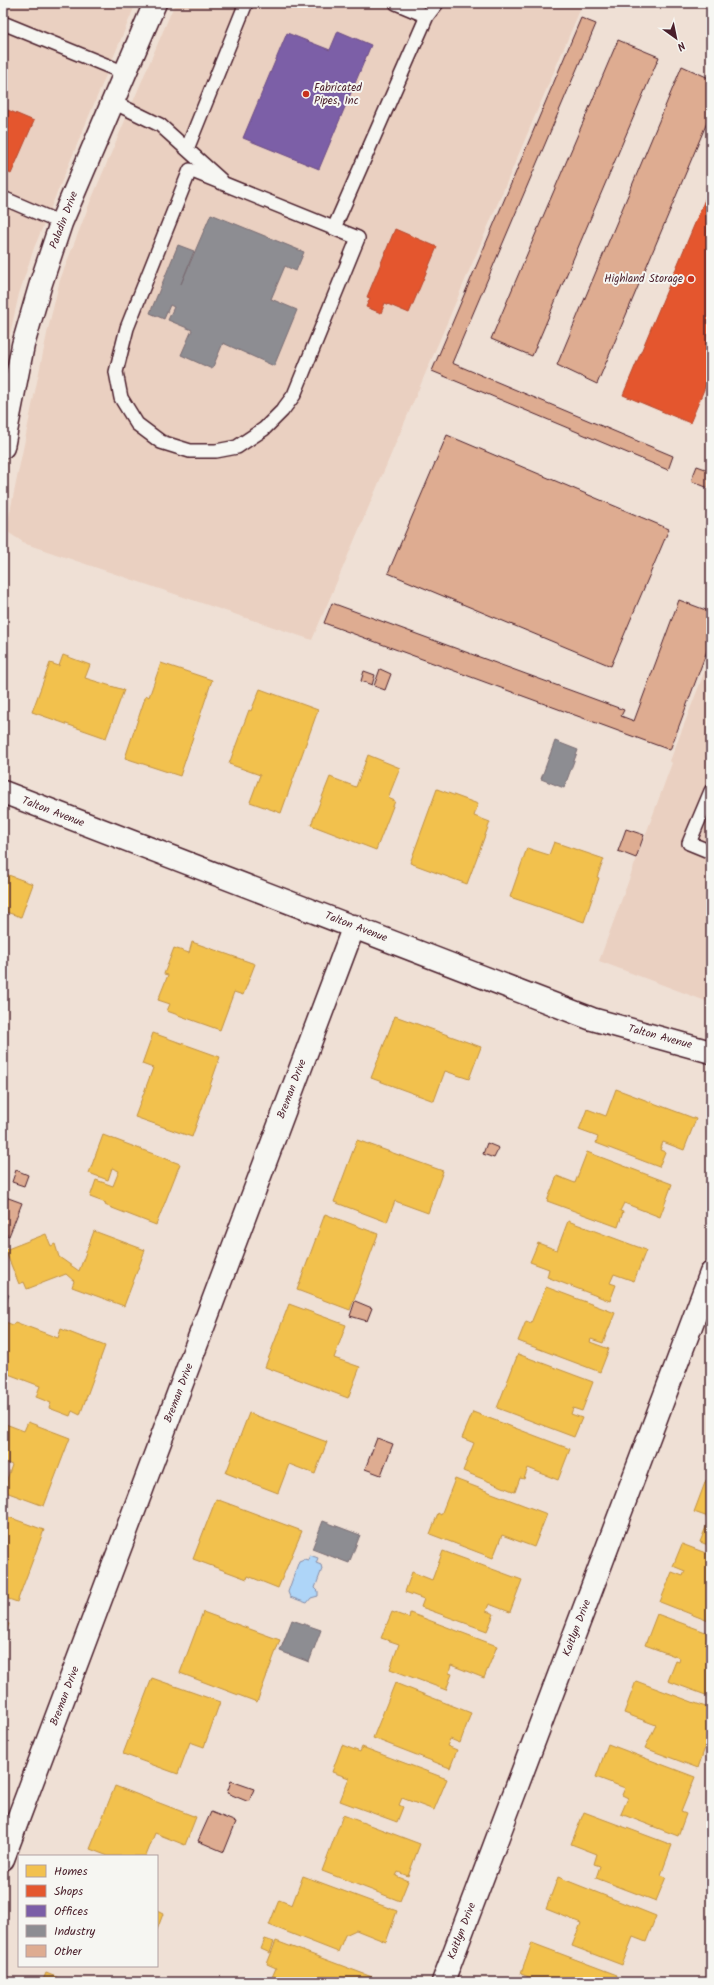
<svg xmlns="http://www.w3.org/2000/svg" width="714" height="1985" viewBox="0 0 714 1985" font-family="Kalam,sans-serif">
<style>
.built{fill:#ead0c1}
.water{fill:#aed5f8;stroke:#868ca6}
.homes{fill:#f2c14e;stroke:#c09044}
.shops{fill:#e4572e;stroke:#b6462d}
.offices{fill:#7b5ea7;stroke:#6c4b82}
.industry{fill:#8d8d92;stroke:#796c73}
.building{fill:#deac91;stroke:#4a1f2b}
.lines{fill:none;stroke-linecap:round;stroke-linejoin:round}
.service-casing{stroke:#4a1f2b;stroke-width:16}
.minor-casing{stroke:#4a1f2b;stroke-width:25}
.service{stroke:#f6f6f2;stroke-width:13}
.minor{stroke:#f6f6f2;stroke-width:22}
.poi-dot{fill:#c8321e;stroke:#f6f6f2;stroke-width:1.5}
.labels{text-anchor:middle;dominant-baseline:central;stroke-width:4;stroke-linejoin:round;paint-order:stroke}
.poi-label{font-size:11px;fill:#4a1f2b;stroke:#f6f6f2;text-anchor:start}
.street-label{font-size:11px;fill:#4a1f2b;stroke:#f6f6f2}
</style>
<rect width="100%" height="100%" fill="#efe0d5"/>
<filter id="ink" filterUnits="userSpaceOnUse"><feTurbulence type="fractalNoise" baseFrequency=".025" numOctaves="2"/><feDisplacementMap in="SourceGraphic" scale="8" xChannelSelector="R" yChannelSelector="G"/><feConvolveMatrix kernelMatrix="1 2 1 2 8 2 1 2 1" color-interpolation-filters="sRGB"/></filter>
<g filter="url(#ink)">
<path class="built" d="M 3,3 L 136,3 L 34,248 L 19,294 L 3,365 Z
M 175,3 L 583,3 L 312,640 L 26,544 L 6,531 L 48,329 L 60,280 L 89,205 Z
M 711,655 L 711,1003 L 599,961 L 672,763 L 670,761 Z"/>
<path class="water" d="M 310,1555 L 318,1558 L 316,1563 L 321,1565 L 322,1569 L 315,1588 L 318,1591 L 318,1596 L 311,1598 L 307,1603 L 290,1597 L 288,1592 L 299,1561 L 304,1559 L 308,1560 Z"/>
<path class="homes" d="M 63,655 L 90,665 L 85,678 L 124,690 L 106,738 L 32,712 L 50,663 L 59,666 Z
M 161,663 L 212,680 L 180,776 L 125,758 L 146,695 L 149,697 Z
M 260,689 L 318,710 L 281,813 L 250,802 L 260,775 L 229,764 L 249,710 L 251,711 Z
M 368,755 L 400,768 L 388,798 L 395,801 L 376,850 L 311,825 L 330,777 L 356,787 Z
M 437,789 L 478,804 L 474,816 L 490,822 L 467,884 L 410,863 Z
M 554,842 L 604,859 L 597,877 L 599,878 L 584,922 L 510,897 L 527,848 L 549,855 Z
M 3,873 L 33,884 L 21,917 L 3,911 Z
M 192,942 L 255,964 L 243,995 L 234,992 L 220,1030 L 167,1011 L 170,1004 L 158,1000 L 168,975 L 164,974 L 174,948 L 189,953 Z
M 395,1016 L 481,1047 L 469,1079 L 445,1071 L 434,1101 L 371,1078 Z
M 153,1033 L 220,1057 L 192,1137 L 135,1117 L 153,1068 L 142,1064 Z
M 616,1089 L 696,1119 L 684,1150 L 663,1142 L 660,1150 L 665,1152 L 659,1167 L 596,1143 L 598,1137 L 579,1130 L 587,1109 L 606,1116 Z
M 103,1135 L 180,1164 L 156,1225 L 107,1206 L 105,1205 L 106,1203 L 90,1197 L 96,1180 L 113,1186 L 119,1171 L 112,1168 L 108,1180 L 89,1173 Z
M 357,1140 L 443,1171 L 428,1213 L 395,1201 L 387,1222 L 334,1202 Z
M 587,1152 L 672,1184 L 660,1217 L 624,1203 L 620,1211 L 623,1212 L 618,1227 L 547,1201 L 557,1176 L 575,1183 Z
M 325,1214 L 378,1234 L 350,1310 L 297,1290 Z
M 568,1221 L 646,1250 L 634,1281 L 614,1274 L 610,1283 L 616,1285 L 610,1301 L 547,1277 L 549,1269 L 530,1262 L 538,1243 L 557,1250 Z
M 94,1231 L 145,1250 L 124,1306 L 72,1287 L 74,1281 L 66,1274 L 27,1289 L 24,1282 L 19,1284 L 5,1250 L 46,1234 L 51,1246 L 55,1244 L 59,1257 L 79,1271 Z
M 546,1287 L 615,1313 L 603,1343 L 591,1339 L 590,1342 L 609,1349 L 600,1372 L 518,1341 L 526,1321 L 531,1323 Z
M 289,1304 L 346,1325 L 334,1358 L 360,1367 L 348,1398 L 265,1367 Z
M 3,1321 L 13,1325 L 15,1322 L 58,1338 L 61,1329 L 105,1346 L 80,1415 L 72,1411 L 70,1416 L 49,1408 L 51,1403 L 36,1397 L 40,1386 L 3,1372 Z
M 518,1354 L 593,1382 L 582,1411 L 573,1408 L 571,1414 L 582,1418 L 574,1437 L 497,1408 Z
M 473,1412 L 570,1449 L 558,1480 L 528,1468 L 524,1479 L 520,1478 L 515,1492 L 463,1471 L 474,1443 L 462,1438 Z
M 249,1413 L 327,1442 L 315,1474 L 289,1464 L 278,1493 L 226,1473 Z
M 28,1422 L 70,1438 L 44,1506 L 3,1491 L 12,1465 L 3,1461 L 3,1423 L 24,1431 Z
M 455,1479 L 547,1514 L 534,1547 L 502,1535 L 493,1558 L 430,1534 L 438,1513 L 441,1515 Z
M 706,1480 L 711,1482 L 711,1518 L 694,1512 Z
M 216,1499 L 302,1531 L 278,1588 L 248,1576 L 247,1579 L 193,1559 Z
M 3,1515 L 44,1530 L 17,1602 L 3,1597 Z
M 708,1522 L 711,1524 L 711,1546 L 700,1542 Z
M 682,1544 L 711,1555 L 711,1622 L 660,1602 L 672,1572 L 683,1576 L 685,1571 L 673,1566 Z
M 443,1551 L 522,1580 L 510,1612 L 489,1604 L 486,1611 L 494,1614 L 487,1631 L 421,1607 L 424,1599 L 405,1592 L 412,1572 L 432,1580 Z
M 203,1612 L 280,1640 L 257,1702 L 180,1673 Z
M 392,1612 L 409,1618 L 410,1613 L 497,1646 L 484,1678 L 451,1665 L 449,1673 L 452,1674 L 446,1690 L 390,1669 L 399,1644 L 381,1638 Z
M 657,1614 L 711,1634 L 711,1697 L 668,1681 L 676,1661 L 679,1662 L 680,1658 L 645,1645 Z
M 3,1621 L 9,1624 L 3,1639 Z
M 152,1678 L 220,1702 L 204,1747 L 190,1742 L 178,1774 L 123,1754 Z
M 636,1681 L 711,1709 L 711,1740 L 708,1739 L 698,1768 L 645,1748 L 656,1725 L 624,1713 Z
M 395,1683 L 471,1713 L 460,1743 L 450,1739 L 447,1746 L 457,1750 L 450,1768 L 373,1738 Z
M 608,1744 L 695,1777 L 681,1812 L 686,1814 L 678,1836 L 621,1814 L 628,1798 L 622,1795 L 625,1788 L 596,1777 Z
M 342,1745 L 360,1752 L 362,1747 L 447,1779 L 434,1810 L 402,1798 L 399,1805 L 403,1807 L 397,1822 L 340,1801 L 349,1778 L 332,1772 Z
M 115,1786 L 196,1817 L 185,1845 L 155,1833 L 146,1856 L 108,1856 L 90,1849 Z
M 584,1812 L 672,1845 L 661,1875 L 666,1877 L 656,1901 L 596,1878 L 600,1866 L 594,1864 L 597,1854 L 571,1844 Z
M 343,1815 L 420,1844 L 408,1876 L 398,1872 L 396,1876 L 408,1881 L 400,1901 L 322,1871 Z
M 303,1876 L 397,1911 L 386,1942 L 356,1930 L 345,1935 L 338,1952 L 269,1925 L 279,1900 L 292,1905 Z
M 558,1877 L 656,1916 L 646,1942 L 633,1937 L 622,1965 L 572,1946 L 581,1923 L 546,1909 Z
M 157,1911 L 163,1914 L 157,1930 Z
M 265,1939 L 274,1942 L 270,1953 L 261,1949 Z
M 276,1941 L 372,1977 L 370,1982 L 270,1982 L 276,1968 L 267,1964 Z
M 532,1943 L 617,1975 L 615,1980 L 622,1982 L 542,1982 L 521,1974 Z
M 46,1973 L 69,1982 L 42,1982 Z"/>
<path class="shops" d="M 3,108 L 34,121 L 11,174 L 3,170 Z
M 711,185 L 711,373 L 690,423 L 623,395 Z
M 395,229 L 437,247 L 409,313 L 385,303 L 381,313 L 366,307 L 370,298 L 367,297 Z"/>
<path class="offices" d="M 338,31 L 371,45 L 319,169 L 243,138 L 287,33 L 330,50 Z"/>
<path class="industry" d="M 211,214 L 304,252 L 296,271 L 285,266 L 271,299 L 297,310 L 274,366 L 223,343 L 212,369 L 181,355 L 192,330 L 168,320 L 174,307 L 170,305 L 164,319 L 150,313 L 178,245 L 194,251 L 181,284 Z
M 555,741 L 578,750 L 564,788 L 541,779 Z
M 3,1293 L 9,1295 L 3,1311 Z
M 323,1521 L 360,1535 L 349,1563 L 312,1549 Z
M 292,1620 L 321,1630 L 309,1662 L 280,1651 Z"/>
<path class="building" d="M 581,18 L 596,24 L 452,363 L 673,456 L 668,470 L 432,371 Z
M 618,40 L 659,57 L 532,356 L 491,339 Z
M 682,66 L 711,79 L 711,113 L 597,384 L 557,365 Z
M 447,435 L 669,529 L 611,666 L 388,573 Z
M 697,466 L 711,471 L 711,489 L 691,481 Z
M 679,600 L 711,612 L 711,640 L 670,750 L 324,623 L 332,603 L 624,710 L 621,716 L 634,721 Z
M 380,669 L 391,674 L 385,690 L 374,686 Z
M 364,671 L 375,675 L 372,685 L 361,681 Z
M 626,829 L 644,835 L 636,858 L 618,851 Z
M 487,1143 L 499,1148 L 494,1158 L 483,1154 Z
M 16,1170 L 28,1175 L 24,1186 L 12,1182 Z
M 3,1196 L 22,1203 L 9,1236 L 3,1233 Z
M 355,1301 L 372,1308 L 367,1321 L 350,1316 Z
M 377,1438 L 393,1444 L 381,1475 L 365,1469 Z
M 231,1781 L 254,1789 L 249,1802 L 227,1793 Z
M 211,1812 L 236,1822 L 224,1852 L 198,1841 Z"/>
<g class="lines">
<defs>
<path id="service" d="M 396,3 L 427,16 L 437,3
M 3,23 L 125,73
M 113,102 L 160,125 L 221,180
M 187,149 L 246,3
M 190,170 L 358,238 L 294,395 L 282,411 L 264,429 L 237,447 L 216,451 L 190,451 L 161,442 L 137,424 L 121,398 L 116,372 L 127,328 Z
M 3,198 L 61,223
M 334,228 L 427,16
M 711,791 L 689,843 L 711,852"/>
<path id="minor" d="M 3,447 L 23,345 L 41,283 L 61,223 L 155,3
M 3,792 L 592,1019 L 711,1052
M 3,1859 L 354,926
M 443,1982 L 711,1273"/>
</defs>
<use href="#service" class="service-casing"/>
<use href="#minor" class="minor-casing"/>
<use href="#service" class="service"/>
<use href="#minor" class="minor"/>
</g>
</g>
<g class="poi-dot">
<circle cx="306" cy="94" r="4"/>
<circle cx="691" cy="279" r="4"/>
</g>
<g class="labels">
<g class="poi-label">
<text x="314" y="88">Fabricated<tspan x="314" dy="13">Pipes, Inc</tspan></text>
<text x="683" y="279" text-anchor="end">Highland Storage</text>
</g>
<g class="street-label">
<text transform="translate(64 220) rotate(-69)">Paladin Drive</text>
<text transform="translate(53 812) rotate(21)">Talton Avenue</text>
<text transform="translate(356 927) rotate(21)">Talton Avenue</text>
<text transform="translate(660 1037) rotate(15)">Talton Avenue</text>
<text transform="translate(292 1089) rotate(-69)">Breman Drive</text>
<text transform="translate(179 1393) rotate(-69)">Breman Drive</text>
<text transform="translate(577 1628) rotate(-69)">Kaitlyn Drive</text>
<text transform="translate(65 1696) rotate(-69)">Breman Drive</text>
<text transform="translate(462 1931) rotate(-69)">Kaitlyn Drive</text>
</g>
</g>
<rect width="714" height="1985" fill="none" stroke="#f6f6f2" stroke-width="16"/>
<rect x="8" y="8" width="698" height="1969" fill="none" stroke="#4a1f2b" stroke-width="1.5" filter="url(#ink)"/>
<rect x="18" y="1855" width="140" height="112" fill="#f6f6f2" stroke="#b1a0a2"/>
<rect x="26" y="1865" width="20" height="12" fill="#f2c14e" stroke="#b1a0a2"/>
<text x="54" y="1875" font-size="12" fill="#4a1f2b">Homes</text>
<rect x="26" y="1885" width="20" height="12" fill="#e4572e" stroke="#b1a0a2"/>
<text x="54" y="1895" font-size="12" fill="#4a1f2b">Shops</text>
<rect x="26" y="1905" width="20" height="12" fill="#7b5ea7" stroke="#b1a0a2"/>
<text x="54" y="1915" font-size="12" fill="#4a1f2b">Offices</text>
<rect x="26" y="1925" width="20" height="12" fill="#8d8d92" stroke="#b1a0a2"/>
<text x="54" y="1935" font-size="12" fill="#4a1f2b">Industry</text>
<rect x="26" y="1945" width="20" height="12" fill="#deac91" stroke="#b1a0a2"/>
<text x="54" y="1955" font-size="12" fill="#4a1f2b">Other</text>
<g transform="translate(676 38) rotate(147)" stroke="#f6f6f2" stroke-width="3" paint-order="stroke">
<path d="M0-3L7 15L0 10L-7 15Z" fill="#4a1f2b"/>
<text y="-6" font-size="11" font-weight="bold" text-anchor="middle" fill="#4a1f2b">N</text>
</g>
</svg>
